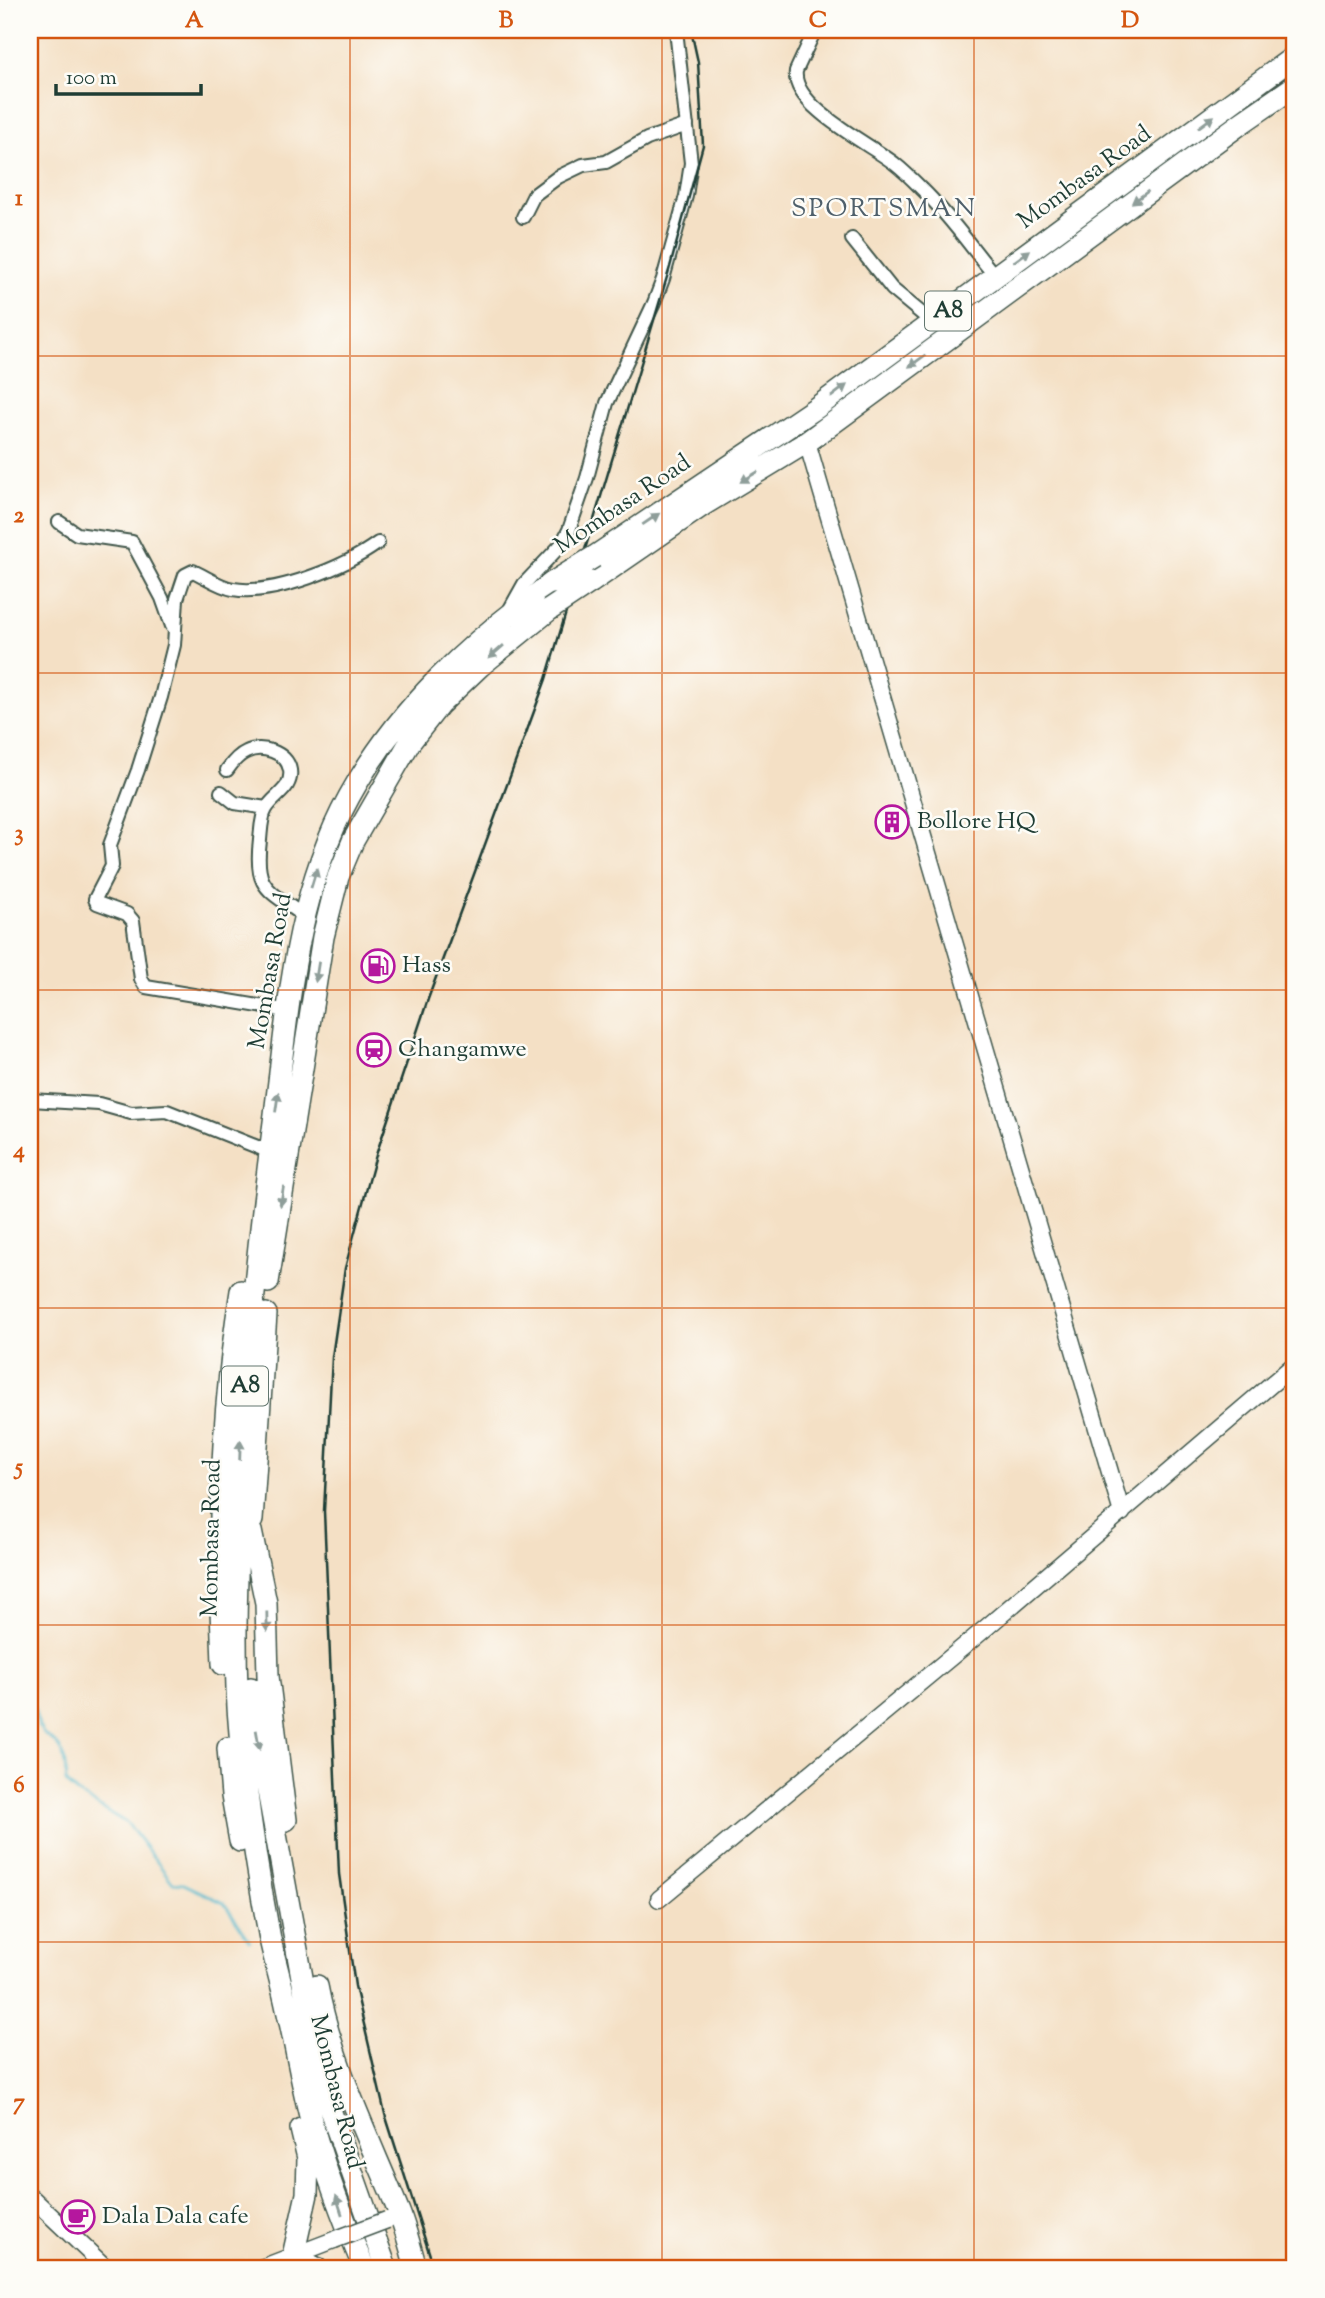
<svg xmlns="http://www.w3.org/2000/svg" width="1325" height="2298" viewBox="0 0 1325 2298" font-family="'Sorts Mill Goudy',serif">
<style>
.lines{fill:none;stroke-linecap:round;stroke-linejoin:round}
.stream{stroke:#4bb5c9;stroke-width:2.5}
.street-casing{stroke:#3f554a;stroke-width:16}
.secondary-casing{stroke:#3f554a;stroke-width:19}
.highway-casing{stroke:#3f554a;stroke-width:24}
.street{stroke:#fff;stroke-width:12}
.secondary{stroke:#fff;stroke-width:16}
.highway{stroke:#fff;stroke-width:21}
.rail{stroke:#1f3d34;stroke-width:2.5}
.secondary-bridge-casing{stroke:#3f554a;stroke-width:19;stroke-linecap:butt}
.highway-bridge-casing{stroke:#3f554a;stroke-width:24;stroke-linecap:butt}
.secondary-bridge{stroke:#fff;stroke-width:16}
.highway-bridge{stroke:#fff;stroke-width:21}
.oneway{fill:#8f9e9a}
.grid{fill:none;stroke:#d45610;stroke-width:2;stroke-opacity:0.55}
.labels{text-anchor:middle;dominant-baseline:central;stroke-width:5;stroke-linejoin:round;paint-order:stroke}
.shield{fill:#fdfcf7;stroke:#62766e;stroke-width:2}
.shield-label{font-size:23px;font-weight:bold;fill:#1f3d34}
.street-label{font-size:24px;fill:#1f3d34;stroke:#fdfcf7}
.poi-label{font-size:24px;fill:#1f3d34;stroke:#fdfcf7;text-anchor:start}
.neighbourhood-label{font-size:26px;letter-spacing:2px;fill:#4f606b;stroke:#fdfcf7}
.neatline{fill:none;stroke:#d45610;stroke-width:2.5}
.grid-label{font-size:23px;text-anchor:middle;font-weight:bold;fill:#d45610}
</style>
<rect width="100%" height="100%" fill="#fdfcf7"/>
<filter id="ink" filterUnits="userSpaceOnUse"><feTurbulence type="fractalNoise" baseFrequency=".0143" numOctaves="2"/><feDisplacementMap in="SourceGraphic" scale="14" xChannelSelector="R" yChannelSelector="G"/><feConvolveMatrix kernelMatrix="1 2 1 2 8 2 1 2 1" color-interpolation-filters="sRGB"/></filter>
<filter id="wash" filterUnits="userSpaceOnUse"><feTurbulence type="fractalNoise" baseFrequency=".00686" numOctaves="4" result="noise"/><feDisplacementMap in="SourceGraphic" scale="28" xChannelSelector="R" yChannelSelector="G"/><feGaussianBlur stdDeviation="1.57" result="paint"/><feColorMatrix in="noise" values="0 0 0 0 0 0 0 0 0 0 0 0 0 0 0 0 0 1.4 0 .05"/><feComposite in="paint" operator="in"/></filter>
<g filter="url(#wash)">
<rect width="100%" height="100%" fill="#f4e0c5"/>
<g class="lines">
<path class="stream" d="M 30,1699 C 36,1709 35,1719 41,1730 C 44,1736 48,1737 53,1741 C 67,1753 65,1767 66,1782 L 77,1793 L 128,1824 L 173,1883 L 184,1884 L 224,1903 L 250,1941"/>
</g>
</g>
<g filter="url(#ink)">
<g class="lines">
<defs>
<path id="street" d="M 815,30 L 796,71 C 791,107 872,145 895,164 C 904,171 913,180 922,189 C 949,215 971,247 995,276
M 523,217 L 534,195 L 558,177 L 583,165 L 606,162 L 647,139 L 687,125
M 852,239 L 892,289 L 932,322
M 59,522 L 77,534 L 132,542 L 162,598 L 172,626
M 510,609 L 524,584 L 561,545 L 569,530 L 587,478 L 607,403 L 654,303 L 663,279 L 686,196 L 691,163 L 676,30
M 227,770 C 232,763 239,755 246,752 C 261,744 287,752 290,770 C 293,789 274,795 266,809 C 261,817 261,831 260,840 C 254,890 268,889 304,916
M 221,792 L 235,803 L 266,808
M 289,1011 L 146,987 L 141,979 L 133,921 L 127,914 L 97,903 L 95,899 L 112,866 L 110,845 L 138,770 L 161,697 L 174,645 L 177,599 L 185,575 L 193,571 C 206,577 220,587 233,589 C 274,596 345,567 378,543
M 30,1100 L 99,1104 L 131,1113 L 167,1111 L 270,1152"/>
<path id="secondary" d="M 807,442 L 1122,1513
M 659,1899 L 974,1638 L 1295,1364
M 30,2196 L 106,2268
M 261,2268 L 334,2240"/>
<path id="highway" d="M 594,557 L 816,408 L 1295,56
M 591,582 L 703,505 L 807,442 L 1240,124 L 1295,86
M 268,1282 L 323,937 L 338,877 L 353,841 L 410,742 L 439,705 L 480,666 L 549,610
M 252,1520 L 266,1314
M 251,1531 L 266,1603 L 268,1676 L 286,1820
M 223,1664 C 217,1540 221,1414 241,1291
M 251,1688 L 252,1703 L 322,2087 L 386,2268
M 228,1748 L 232,1796 L 240,1841
M 317,1986 C 332,2065 369,2138 399,2212 C 406,2230 411,2250 416,2268
M 301,2129 L 308,2158 L 307,2194 L 293,2256 L 316,2268
M 364,2268 C 344,2221 326,2173 312,2124 C 302,2086 296,2047 287,2009 C 282,1985 275,1962 270,1939 C 257,1871 247,1802 240,1733 C 234,1670 236,1606 238,1543 C 241,1405 255,1267 273,1130 C 288,1017 293,899 349,797 C 397,709 471,641 552,583"/>
</defs>
<use href="#street" class="street-casing"/>
<use href="#secondary" class="secondary-casing"/>
<use href="#highway" class="highway-casing"/>
<use href="#street" class="street"/>
<use href="#secondary" class="secondary"/>
<use href="#highway" class="highway"/>
<path class="rail" d="M 434,2268 L 385,2114 L 355,1986 L 339,1874 L 324,1511 L 332,1357 L 345,1268 L 376,1155 L 428,999 L 546,679 L 670,267 L 703,145 L 698,62 L 691,30"/>
<defs>
<path id="secondary-bridge" d="M 334,2240 L 387,2220"/>
<path id="highway-bridge" d="M 552,583 L 594,557
M 549,610 L 591,582"/>
</defs>
<use href="#secondary-bridge" class="secondary-bridge-casing"/>
<use href="#highway-bridge" class="highway-bridge-casing"/>
<use href="#secondary-bridge" class="secondary-bridge"/>
<use href="#highway-bridge" class="highway-bridge"/>
</g>
<defs><path id="oneway-solid" d="M-6-.8H1V-3.2L6.5 0L1 3.2V.8H-6Z" transform="scale(1.75)"/></defs>
<g class="oneway">
<use href="#oneway-solid" transform="translate(1206 122) rotate(-36)"/>
<use href="#oneway-solid" transform="translate(1140 197) rotate(144)"/>
<use href="#oneway-solid" transform="translate(1022 256) rotate(-36)"/>
<use href="#oneway-solid" transform="translate(917 361) rotate(144)"/>
<use href="#oneway-solid" transform="translate(839 391) rotate(-37)"/>
<use href="#oneway-solid" transform="translate(749 477) rotate(149)"/>
<use href="#oneway-solid" transform="translate(651 519) rotate(-34)"/>
<use href="#oneway-solid" transform="translate(496 652) rotate(139)"/>
<use href="#oneway-solid" transform="translate(314 878) rotate(-73)"/>
<use href="#oneway-solid" transform="translate(317 972) rotate(99)"/>
<use href="#oneway-solid" transform="translate(277 1102) rotate(-82)"/>
<use href="#oneway-solid" transform="translate(282 1196) rotate(99)"/>
<use href="#oneway-solid" transform="translate(240 1450) rotate(-88)"/>
<use href="#oneway-solid" transform="translate(267 1622) rotate(89)"/>
<use href="#oneway-solid" transform="translate(258 1740) rotate(80)"/>
<use href="#oneway-solid" transform="translate(339 2205) rotate(-108)"/>
</g>
</g>
<path class="grid" d="M 350,30 L 350,2268M 662,30 L 662,2268M 974,30 L 974,2268M 30,356 L 1295,356M 30,673 L 1295,673M 30,990 L 1295,990M 30,1308 L 1295,1308M 30,1625 L 1295,1625M 30,1942 L 1295,1942"/>
<defs>
<symbol id="building-ring" viewBox="-11 -11 22 22"><circle r="9.5" fill="#fdfcf7" stroke="#b5179e" stroke-width="1.5"/><path d="M-4-6H4V6H1V3H-1V6H-4ZM-2.5-4.3h1.7v1.8h-1.7ZM.8-4.3h1.7v1.8H.8ZM-2.5-1h1.7V.8h-1.7ZM.8-1h1.7V.8H.8Z" fill="#b5179e"/></symbol>
<symbol id="fuel-ring" viewBox="-11 -11 22 22"><circle r="9.5" fill="#fdfcf7" stroke="#b5179e" stroke-width="1.5"/><path d="M-5.5-6h7V0h2V4h1.3V-2.5L3-4.5l.8-.8L6-3V5H2.5V1h-1V6h-7ZM-4.2-4.7v3.2H.2V-4.7Z" fill="#b5179e"/></symbol>
<symbol id="station-ring" viewBox="-11 -11 22 22"><circle r="9.5" fill="#fdfcf7" stroke="#b5179e" stroke-width="1.5"/><path d="M-3-6H3Q5-6 5-4V2Q5 4 3 4L4.5 6H3L1.5 4h-3L-3 6H-4.5L-3 4Q-5 4-5 2V-4Q-5-6-3-6ZM-3.5-4v3h7v-3ZM-3.5 1v1.5H-2V1ZM2 1v1.5H3.5V1Z" fill="#b5179e"/></symbol>
<symbol id="cafe-ring" viewBox="-11 -11 22 22"><circle r="9.5" fill="#fdfcf7" stroke="#b5179e" stroke-width="1.5"/><path d="M-5.5-4.5H6V0H3Q3 3.5 0 3.5H-2.5Q-5.5 3.5-5.5 0ZM3-3.2v2h1.7v-2ZM-6 4.5H4V6H-6Z" fill="#b5179e"/></symbol>
</defs>
<g fill-rule="evenodd">
<use href="#building-ring" x="873" y="803" width="38" height="38"/>
<use href="#fuel-ring" x="359" y="947" width="38" height="38"/>
<use href="#station-ring" x="355" y="1031" width="38" height="38"/>
<use href="#cafe-ring" x="59" y="2198" width="38" height="38"/>
</g>
<g class="labels">
<g class="shield">
<rect x="925" y="291.5" width="46" height="39" rx="5"/>
<rect x="222" y="1366.5" width="46" height="39" rx="5"/>
</g>
<g class="shield-label">
<text x="948" y="311">A8</text>
<text x="245" y="1386">A8</text>
</g>
<g class="street-label">
<text transform="translate(1085 178) rotate(-36)">Mombasa Road</text>
<text transform="translate(623 505) rotate(-34)">Mombasa Road</text>
<text transform="translate(271 971) rotate(-80)">Mombasa Road</text>
<text transform="translate(212 1538) rotate(-89)">Mombasa Road</text>
<text transform="translate(336 2092) rotate(76)">Mombasa Road</text>
</g>
<g class="poi-label">
<text x="917" y="822">Bollore HQ</text>
<text x="402" y="966">Hass</text>
<text x="398" y="1050">Changamwe</text>
<text x="102" y="2217">Dala Dala cafe</text>
</g>
<g class="neighbourhood-label">
<text x="884" y="209">SPORTSMAN</text>
</g>
</g>
<rect width="1325" height="2298" fill="none" stroke="#fdfcf7" stroke-width="77"/>
<path d="M56 84v10h145v-10" fill="none" stroke="#1f3d34" stroke-width="3.5"/>
<text x="66" y="84" font-size="21" fill="#1f3d34" stroke="#fdfcf7" stroke-width="5" paint-order="stroke">100 m</text>
<rect x="38" y="38" width="1248" height="2222" class="neatline"/>
<g class="grid-label">
<text x="194" y="27">A</text>
<text x="506" y="27">B</text>
<text x="818" y="27">C</text>
<text x="1130" y="27">D</text>
<text x="19" y="205">1</text>
<text x="19" y="522">2</text>
<text x="19" y="840">3</text>
<text x="19" y="1157">4</text>
<text x="19" y="1474">5</text>
<text x="19" y="1792">6</text>
<text x="19" y="2109">7</text>
</g>
</svg>
